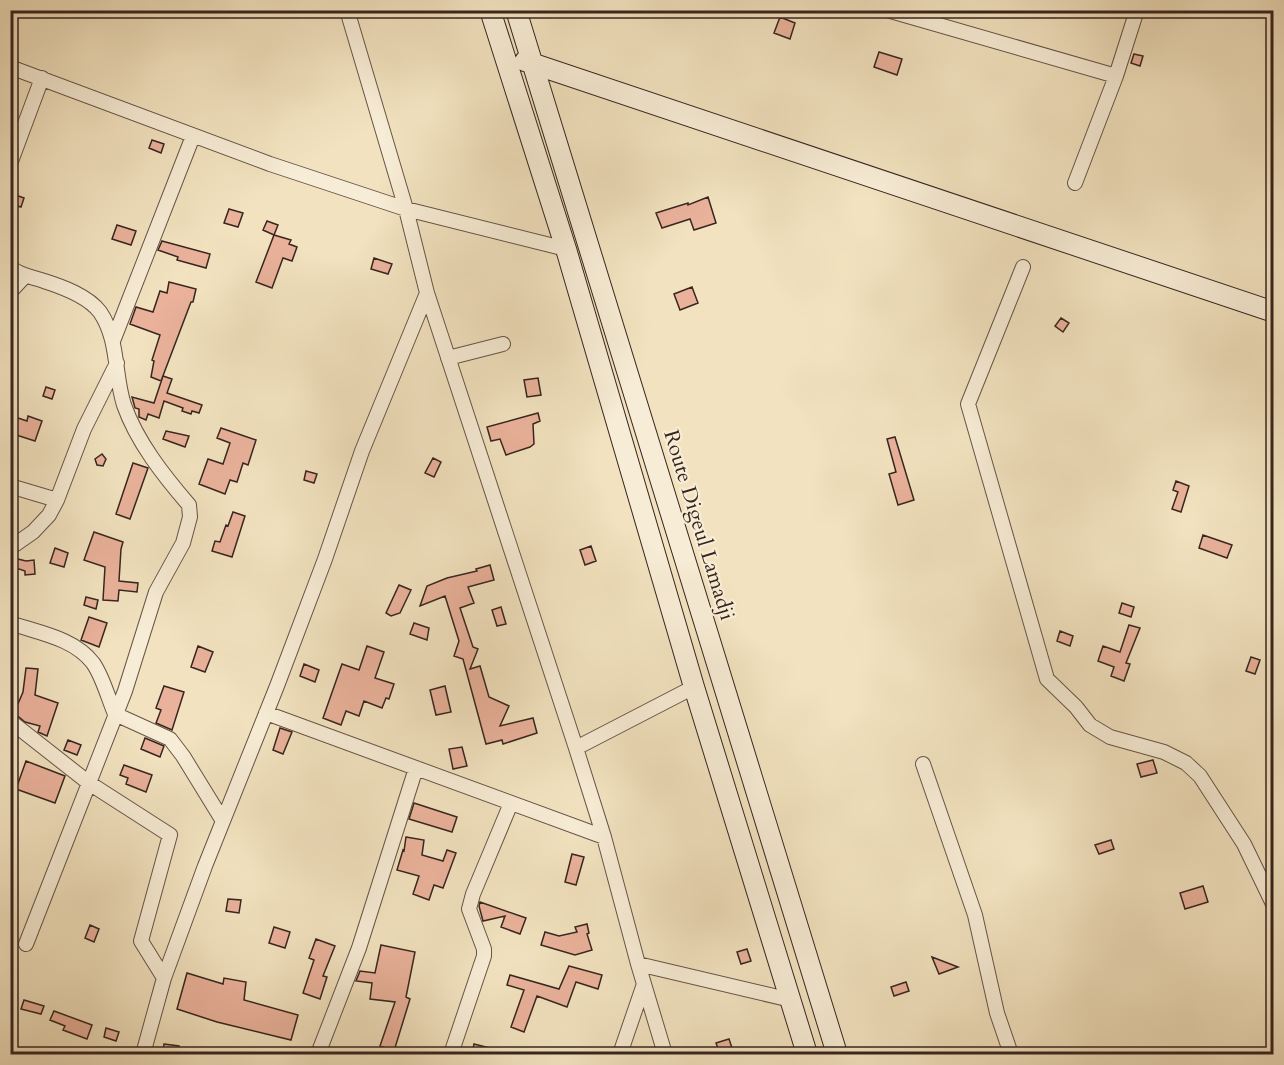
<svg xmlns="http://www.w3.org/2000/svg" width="1284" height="1065" viewBox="0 0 1284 1065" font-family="Cardo,serif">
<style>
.building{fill:#eab29b;stroke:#37251f;stroke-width:1.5}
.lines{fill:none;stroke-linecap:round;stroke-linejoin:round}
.minor-casing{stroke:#665447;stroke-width:16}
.secondary-casing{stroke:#37251f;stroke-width:22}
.minor{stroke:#f7ecd5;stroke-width:14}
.secondary{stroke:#f7ecd5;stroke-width:20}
.labels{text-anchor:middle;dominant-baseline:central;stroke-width:4.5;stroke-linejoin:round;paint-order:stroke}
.street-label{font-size:21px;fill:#37251f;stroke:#f7ecd5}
</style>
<rect width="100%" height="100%" fill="#f2e2bf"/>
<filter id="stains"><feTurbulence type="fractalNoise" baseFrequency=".00333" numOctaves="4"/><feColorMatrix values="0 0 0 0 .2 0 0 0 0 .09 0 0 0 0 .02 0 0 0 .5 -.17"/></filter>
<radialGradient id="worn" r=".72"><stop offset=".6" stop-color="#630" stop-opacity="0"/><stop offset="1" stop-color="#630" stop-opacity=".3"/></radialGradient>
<path class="building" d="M 780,17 L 795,23 L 790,39 L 774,33 Z
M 879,52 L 902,59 L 897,75 L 874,67 Z
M 1134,54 L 1143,56 L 1140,66 L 1131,63 Z
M 152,140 L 164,144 L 161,153 L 149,148 Z
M 10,193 L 24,198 L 21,207 L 10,204 Z
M 708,197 L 716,223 L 694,230 L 690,219 L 662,228 L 656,213 L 688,203 L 688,205 Z
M 229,209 L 243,213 L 238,227 L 224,223 Z
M 267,221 L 278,225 L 274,235 L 263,230 Z
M 117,225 L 136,231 L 131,245 L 112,239 Z
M 274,235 L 291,240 L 289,244 L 297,247 L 292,261 L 283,258 L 272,288 L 256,282 Z
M 162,241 L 210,254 L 206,268 L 177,260 L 178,257 L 158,250 Z
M 374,258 L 392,264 L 388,274 L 371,269 Z
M 169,282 L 196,289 L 193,302 L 191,302 L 161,381 L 151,377 L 154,361 L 152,360 L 160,335 L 130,324 L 136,307 L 153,312 L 160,291 L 167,293 Z
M 692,287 L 698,303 L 680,310 L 674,294 Z
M 1061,318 L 1069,323 L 1063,332 L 1055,326 Z
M 163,376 L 172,379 L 167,393 L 202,405 L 199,413 L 192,411 L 191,414 L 182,411 L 183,408 L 164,401 L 159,418 L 148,414 L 146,420 L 139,417 L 139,409 L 135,408 L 132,397 L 154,403 Z
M 538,378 L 541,395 L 527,397 L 524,380 Z
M 46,387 L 55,390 L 52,399 L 43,396 Z
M 538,413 L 540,421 L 533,424 L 534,444 L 530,447 L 506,455 L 500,439 L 491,441 L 487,427 Z
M 28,416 L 42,421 L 35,441 L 10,433 L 10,418 L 14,420 L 15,417 L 27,421 Z
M 221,428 L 256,440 L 248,465 L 243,463 L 237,482 L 230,480 L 225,494 L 199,484 L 208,459 L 223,464 L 230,443 L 217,438 Z
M 166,431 L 189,436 L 185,447 L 163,439 Z
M 895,437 L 914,500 L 898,505 L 889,474 L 896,472 L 887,439 Z
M 102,454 L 106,459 L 103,466 L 97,465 L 95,459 Z
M 433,458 L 441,462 L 434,477 L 425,473 Z
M 133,463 L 148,468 L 130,519 L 116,514 Z
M 306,471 L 317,474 L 314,483 L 304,480 Z
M 1176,481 L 1189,486 L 1181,512 L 1172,509 L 1178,492 L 1173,490 Z
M 233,512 L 245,516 L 232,557 L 212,551 L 215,541 L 220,542 L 226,525 L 228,526 Z
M 94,532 L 123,542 L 121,549 L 119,581 L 138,583 L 137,592 L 119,590 L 118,601 L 103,600 L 105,567 L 84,560 Z
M 1203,535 L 1232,545 L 1227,558 L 1199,548 Z
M 591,546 L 596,561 L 585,565 L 580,550 Z
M 55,548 L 68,553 L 64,567 L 50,563 Z
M 10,557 L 26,561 L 34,560 L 35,574 L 25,575 L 25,571 L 10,566 Z
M 490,565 L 494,580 L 468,587 L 474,603 L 460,608 L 473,647 L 478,649 L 470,669 L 480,666 L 489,697 L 509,706 L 500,726 L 533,718 L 537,733 L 503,744 L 502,740 L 486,744 L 463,659 L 454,656 L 459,641 L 445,596 L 420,606 L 427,586 L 447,578 L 477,571 L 476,569 Z
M 399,585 L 411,590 L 400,613 L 391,616 L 386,613 Z
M 86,597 L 98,600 L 96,609 L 84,605 Z
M 1122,603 L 1134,607 L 1131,617 L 1119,613 Z
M 501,607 L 506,624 L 497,626 L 492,610 Z
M 89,617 L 107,623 L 99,647 L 81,640 Z
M 414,623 L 429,628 L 427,640 L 410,634 Z
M 1129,625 L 1140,628 L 1126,663 L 1130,664 L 1124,681 L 1111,676 L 1114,667 L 1098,661 L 1103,646 L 1120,652 Z
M 1060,631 L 1073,636 L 1070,646 L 1057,641 Z
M 198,646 L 213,652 L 205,672 L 191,667 Z
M 367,646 L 384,652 L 375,678 L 394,684 L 389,699 L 386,698 L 382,708 L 364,701 L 359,716 L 346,711 L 341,725 L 323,718 L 342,664 L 359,670 Z
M 1251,657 L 1260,660 L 1255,674 L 1246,671 Z
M 304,664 L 319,670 L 315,682 L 300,676 Z
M 26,668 L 38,669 L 35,695 L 58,703 L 47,736 L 38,732 L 40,726 L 25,722 L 14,713 L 23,692 Z
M 164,686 L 184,692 L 172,730 L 156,723 L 161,710 L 156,708 Z
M 445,686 L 451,712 L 436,715 L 430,690 Z
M 280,728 L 292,732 L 283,754 L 273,750 Z
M 145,738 L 164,746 L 160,757 L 141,749 Z
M 68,740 L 81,745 L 77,755 L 64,750 Z
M 462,747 L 467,766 L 453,769 L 449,749 Z
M 1153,760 L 1157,773 L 1141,777 L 1137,764 Z
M 26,761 L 65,776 L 55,803 L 16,789 Z
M 124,765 L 152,775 L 146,792 L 126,784 L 128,778 L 120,775 Z
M 414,803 L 457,817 L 452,832 L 409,819 Z
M 406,837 L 424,840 L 422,855 L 443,861 L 447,850 L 456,853 L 443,888 L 434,885 L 429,900 L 413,894 L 419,876 L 397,870 L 403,850 L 404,851 Z
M 1111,840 L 1114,849 L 1099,854 L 1095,845 Z
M 572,854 L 584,857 L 576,885 L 565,882 Z
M 1203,886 L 1208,902 L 1185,909 L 1180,893 Z
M 228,899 L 241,900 L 239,913 L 226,911 Z
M 480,902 L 526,918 L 520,934 L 501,927 L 505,916 L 483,921 L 479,906 Z
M 587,924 L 589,933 L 587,934 L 592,950 L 575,955 L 541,945 L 545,932 L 559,936 L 577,932 L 575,927 Z
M 90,925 L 99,929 L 94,942 L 85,938 Z
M 274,927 L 290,932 L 285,948 L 269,943 Z
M 316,939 L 335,946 L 323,976 L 327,977 L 320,999 L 303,993 L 314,960 L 309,958 Z
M 381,945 L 415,952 L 406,997 L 410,999 L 394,1051 L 380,1046 L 395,1002 L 370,999 L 372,983 L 356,981 L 360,971 L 375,973 Z
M 747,949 L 751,961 L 741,964 L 737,952 Z
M 932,957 L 958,967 L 939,974 Z
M 569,966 L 602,975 L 598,989 L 576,982 L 567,1007 L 537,996 L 524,1032 L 511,1027 L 524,990 L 507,985 L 510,975 L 559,989 Z
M 187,973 L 223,984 L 224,978 L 246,982 L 244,1000 L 298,1015 L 291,1040 L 217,1022 L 177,1009 Z
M 906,982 L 909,991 L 894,996 L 891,987 Z
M 24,1000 L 44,1006 L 41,1014 L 21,1009 Z
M 54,1011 L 92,1025 L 87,1039 L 63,1030 L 65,1026 L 50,1020 Z
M 106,1028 L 119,1032 L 116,1041 L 104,1037 Z
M 729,1039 L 734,1054 L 720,1054 L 716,1043 Z
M 164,1044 L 179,1046 L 178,1054 L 163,1054 Z
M 474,1044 L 502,1051 L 502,1054 L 472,1054 Z"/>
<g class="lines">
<defs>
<path id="minor" d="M 347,10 L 406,209 L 427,293 L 576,748 L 604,837 L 638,964 L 665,1054
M 887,10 L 1116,76
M 10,67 L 270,164 L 406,209 L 566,249
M 10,164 L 42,78
M 1075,183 L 1116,76 L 1137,10
M 10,267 C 20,276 33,277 44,281 C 63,287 88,296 100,312 C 119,340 114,374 124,405 C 137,442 164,476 189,505 L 190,517 L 183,543 L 156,592 L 125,691 L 26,944
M 1023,267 L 968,404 L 1047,679 L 1076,707 L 1090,725 L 1110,737 L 1164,752 L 1186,763 L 1200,776 L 1244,844 L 1274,906
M 10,292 L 25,276
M 113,341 L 193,136
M 448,358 L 503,344
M 10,486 L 57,500
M 10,548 L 33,532 L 49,515 L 57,500 L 84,429 L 117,363
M 10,623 C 39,633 74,638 93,663 C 103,677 108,698 115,714 L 170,739 L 183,756 L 223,821
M 266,713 L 604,837
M 10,721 L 89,783 L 170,835 L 141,941 L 164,978
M 576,748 L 694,687
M 923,764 L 975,915 L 997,1013 L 1011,1054
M 638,964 L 791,1000
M 143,1054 L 164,978 L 205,866 L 277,686 L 325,559 L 362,451 L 427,293
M 318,1054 L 359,948 L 416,768
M 451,1054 L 484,956 L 484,949 L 469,909 L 473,894 L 511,803
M 620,1054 L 644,984"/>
<path id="secondary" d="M 490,10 L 566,249 L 694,687 L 807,1054
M 516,10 L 837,1054
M 525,61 L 1274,312"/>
</defs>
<use href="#minor" class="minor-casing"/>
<use href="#secondary" class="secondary-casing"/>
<use href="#minor" class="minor"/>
<use href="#secondary" class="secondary"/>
</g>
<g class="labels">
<g class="street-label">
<text transform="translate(699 525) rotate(73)">Route Digeul Lamadji</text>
</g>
</g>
<rect width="1284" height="1065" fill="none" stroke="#f2e2bf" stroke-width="36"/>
<rect x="12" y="12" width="1260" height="1041" fill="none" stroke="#37251f" stroke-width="3"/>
<rect x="18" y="18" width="1248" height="1029" fill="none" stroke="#37251f" stroke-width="1.5"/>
<rect width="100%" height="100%" filter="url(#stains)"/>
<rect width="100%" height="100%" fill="url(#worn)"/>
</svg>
